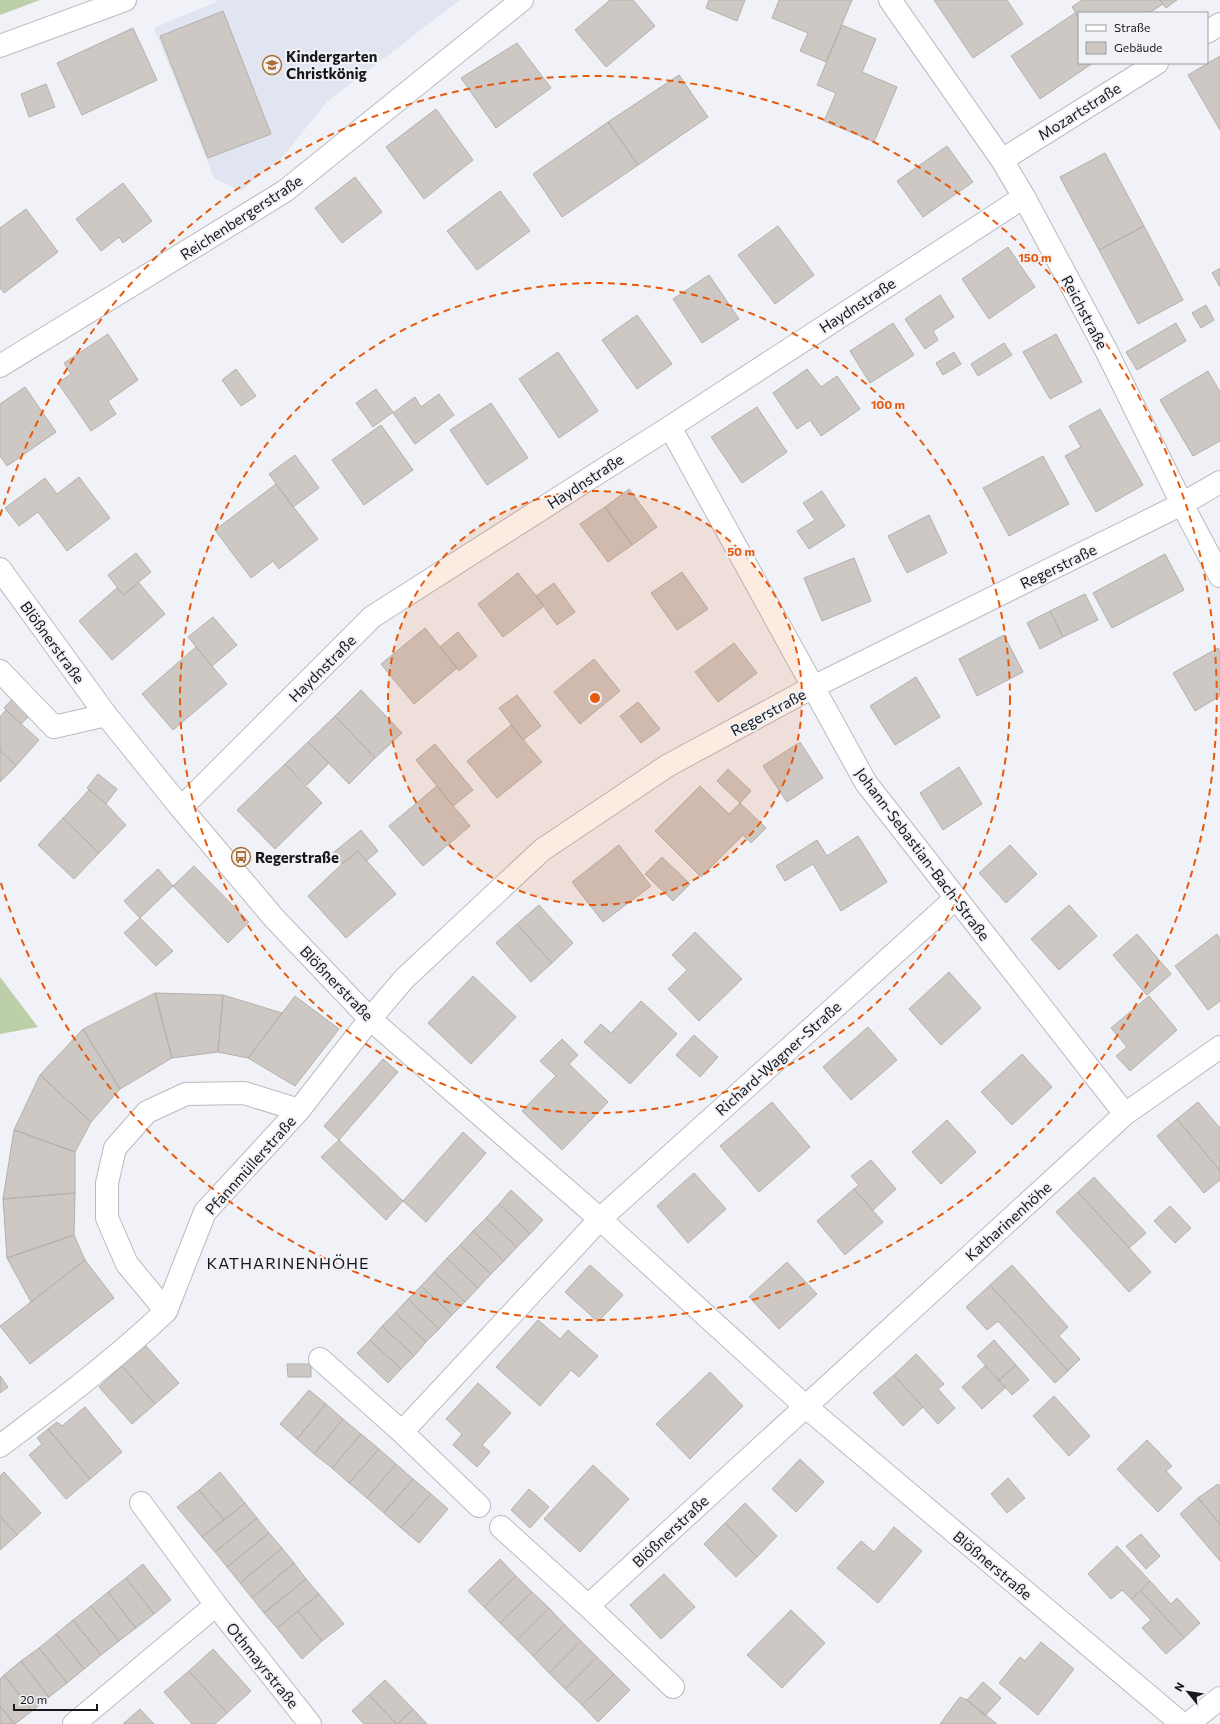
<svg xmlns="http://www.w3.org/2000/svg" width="1220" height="1724" viewBox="0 0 1220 1724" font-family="Commissioner,sans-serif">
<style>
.built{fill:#e0e5f1}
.green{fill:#bdcfa8}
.building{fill:#cdc8c4;stroke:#b4b0ab}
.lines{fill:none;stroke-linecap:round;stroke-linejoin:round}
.pedestrian-casing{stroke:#b9bbc0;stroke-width:24}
.minor-casing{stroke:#b9bbc0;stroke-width:24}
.tertiary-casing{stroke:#b9bbc0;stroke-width:24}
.pedestrian{stroke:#fff;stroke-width:22}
.minor{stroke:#fff;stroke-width:22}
.tertiary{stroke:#fff;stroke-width:22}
.ring{fill:none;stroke:#e8590c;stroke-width:2;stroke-dasharray:7 5}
.labels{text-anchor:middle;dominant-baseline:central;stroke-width:4;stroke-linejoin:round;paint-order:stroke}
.poi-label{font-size:15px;font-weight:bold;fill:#18181a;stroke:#f0f2f7;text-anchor:start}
.street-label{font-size:15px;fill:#18181a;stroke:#f0f2f7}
.neighbourhood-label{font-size:16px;letter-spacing:1px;fill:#18181a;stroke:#f0f2f7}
.centre{fill:#e8590c;stroke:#f0f2f7;stroke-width:2}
.ring-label{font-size:12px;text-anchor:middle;font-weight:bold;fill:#e8590c;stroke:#f0f2f7;stroke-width:4;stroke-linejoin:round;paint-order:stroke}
</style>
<rect width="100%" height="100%" fill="#f0f2f7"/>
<path class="built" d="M 215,0 L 460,0 L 327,102 L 284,155 L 241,191 L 214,178 L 154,28 L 216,2 Z"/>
<path class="green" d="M 0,0 L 40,0 L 0,15 Z
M 0,977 L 38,1027 L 0,1034 Z"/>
<path class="building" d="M 610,0 L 633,0 L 655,26 L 606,67 L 575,30 Z
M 709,0 L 745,0 L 737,21 L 706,8 Z
M 779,0 L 852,0 L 826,62 L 800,51 L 808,33 L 772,18 Z
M 934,0 L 1007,0 L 1023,24 L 973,58 Z
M 1082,0 L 1160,0 L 1163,4 L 1149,13 L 1079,13 L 1079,18 L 1072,7 Z
M 1160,0 L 1177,0 L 1166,8 Z
M 223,11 L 271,134 L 208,158 L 160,36 Z
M 1075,13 L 1079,18 L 1079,63 L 1093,63 L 1040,99 L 1011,56 Z
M 842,25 L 876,39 L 862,72 L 897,87 L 874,142 L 824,121 L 836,93 L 817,85 Z
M 133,28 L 157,80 L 82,115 L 57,63 Z
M 517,43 L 551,88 L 496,128 L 461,78 Z
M 1220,56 L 1220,130 L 1188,75 Z
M 679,75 L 708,117 L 638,165 L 608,122 Z
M 46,84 L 55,107 L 29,117 L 21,94 Z
M 436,109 L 473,160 L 424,199 L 386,147 Z
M 608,122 L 638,165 L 562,217 L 533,174 Z
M 947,146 L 973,182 L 923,217 L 897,181 Z
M 1105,153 L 1144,226 L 1099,250 L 1060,177 Z
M 355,177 L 382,212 L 342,243 L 315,208 Z
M 123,183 L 152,221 L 123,243 L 119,237 L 101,251 L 76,219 Z
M 500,191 L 530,231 L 477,270 L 447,231 Z
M 26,209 L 58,252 L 4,293 L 0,288 L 0,228 Z
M 778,226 L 814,275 L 775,304 L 738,255 Z
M 1144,226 L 1183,300 L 1138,324 L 1099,250 Z
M 1008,247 L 1035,287 L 989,319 L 962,279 Z
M 1220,268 L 1220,287 L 1212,273 Z
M 709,275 L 739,319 L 702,343 L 673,299 Z
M 940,295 L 954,317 L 933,331 L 938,340 L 925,349 L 905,319 Z
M 1206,305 L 1214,320 L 1201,328 L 1192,313 Z
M 637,315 L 672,364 L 637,389 L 602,340 Z
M 893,323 L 914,355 L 870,383 L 850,351 Z
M 1176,323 L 1186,341 L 1137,370 L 1126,352 Z
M 108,334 L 138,380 L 108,401 L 116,414 L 91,431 L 58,383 L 71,374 L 64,363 Z
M 1056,334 L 1082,382 L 1050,399 L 1023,352 Z
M 1004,343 L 1012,355 L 978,376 L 971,364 Z
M 558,352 L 598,411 L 559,438 L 519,379 Z
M 954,352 L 961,364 L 943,375 L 936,363 Z
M 236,369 L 256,396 L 241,406 L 222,380 Z
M 807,369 L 821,387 L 837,376 L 860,409 L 821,436 L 810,420 L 797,429 L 773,393 Z
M 1208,371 L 1220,392 L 1220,441 L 1193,456 L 1160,400 Z
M 25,387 L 56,432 L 7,466 L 0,456 L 0,404 Z
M 376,389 L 393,412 L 373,427 L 356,403 Z
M 439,394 L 454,415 L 415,444 L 393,413 L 415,397 L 421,407 Z
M 491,403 L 528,458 L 487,485 L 450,430 Z
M 757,407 L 787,452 L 742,483 L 711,437 Z
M 1100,409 L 1143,485 L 1096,512 L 1065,456 L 1081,447 L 1069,426 Z
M 381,425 L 413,470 L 364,505 L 332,460 Z
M 295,455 L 319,488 L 293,507 L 269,474 Z
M 1043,456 L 1069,504 L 1009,536 L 983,488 Z
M 79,477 L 110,518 L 67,551 L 38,512 L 19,526 L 5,508 L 45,478 L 57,494 Z
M 276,484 L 318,539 L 279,569 L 273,561 L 251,578 L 215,530 Z
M 629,489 L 657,527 L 632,545 L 605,507 Z
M 822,491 L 845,526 L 809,549 L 797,531 L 815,520 L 803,503 Z
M 605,507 L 632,545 L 608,562 L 580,524 Z
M 929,515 L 947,553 L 907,573 L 888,536 Z
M 136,553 L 151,572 L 123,595 L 108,575 Z
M 1165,554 L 1184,590 L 1112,628 L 1093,593 Z
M 854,558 L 871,601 L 822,621 L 804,578 Z
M 682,572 L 708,609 L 677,630 L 651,593 Z
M 518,573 L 544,606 L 503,637 L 478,604 Z
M 139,583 L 165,614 L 112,660 L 79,621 L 117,588 L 123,595 Z
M 554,583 L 575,612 L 557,625 L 536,596 Z
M 1085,594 L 1098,620 L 1063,637 L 1050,611 Z
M 1050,611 L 1063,637 L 1040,649 L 1027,623 Z
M 213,617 L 237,645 L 212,666 L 188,637 Z
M 425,628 L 457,668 L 414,704 L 381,664 Z
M 458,632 L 477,656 L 459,671 L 440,647 Z
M 1004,635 L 1023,672 L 977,696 L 959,659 Z
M 734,643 L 757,673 L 718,702 L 695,672 Z
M 196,647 L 227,684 L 173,730 L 142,694 Z
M 1218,648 L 1220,652 L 1220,696 L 1195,711 L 1173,673 Z
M 594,659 L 620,691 L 580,724 L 554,692 Z
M 916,677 L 940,717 L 895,745 L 870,706 Z
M 361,690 L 402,733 L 375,758 L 335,716 Z
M 517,695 L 541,726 L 523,740 L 499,708 Z
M 14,697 L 32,713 L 21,724 L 4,708 Z
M 638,702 L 660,729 L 641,743 L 620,716 Z
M 6,710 L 39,740 L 16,766 L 0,750 L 0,717 Z
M 335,716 L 375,758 L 349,784 L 308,742 Z
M 511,725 L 542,762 L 497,798 L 467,761 Z
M 308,742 L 329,763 L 307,785 L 285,764 Z
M 800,742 L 823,778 L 787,802 L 763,766 Z
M 435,744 L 473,790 L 453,806 L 416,760 Z
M 0,750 L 16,766 L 0,782 Z
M 285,764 L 322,803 L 275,849 L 237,810 Z
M 959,767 L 982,804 L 943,830 L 920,793 Z
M 728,769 L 751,791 L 740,803 L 717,781 Z
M 98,774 L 117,789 L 106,804 L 87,788 Z
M 437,786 L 470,826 L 423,866 L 389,826 Z
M 700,786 L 729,814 L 740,803 L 766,828 L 751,843 L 743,835 L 701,877 L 655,831 Z
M 89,790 L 106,804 L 126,825 L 99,853 L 63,818 Z
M 63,818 L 99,853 L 74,879 L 38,845 Z
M 361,830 L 378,851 L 366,861 L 358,851 L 342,864 L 333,853 Z
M 858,836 L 887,882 L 841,911 L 813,864 L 785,881 L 776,866 L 817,840 L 827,856 Z
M 619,845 L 651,886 L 603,922 L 572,882 Z
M 1010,845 L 1037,874 L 1006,903 L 979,873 Z
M 358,851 L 396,894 L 346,938 L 308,896 L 342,864 Z
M 662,857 L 690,884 L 673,901 L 645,874 Z
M 194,866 L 249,922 L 228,943 L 173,886 Z
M 158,869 L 173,886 L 140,918 L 124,901 Z
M 539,905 L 573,943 L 552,963 L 517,924 Z
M 1069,905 L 1097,936 L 1059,970 L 1031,939 Z
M 140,918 L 173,951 L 156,966 L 124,933 Z
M 517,924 L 552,963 L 531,982 L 496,943 Z
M 695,932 L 742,979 L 699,1021 L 668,989 L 687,970 L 672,955 Z
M 1137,934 L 1171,974 L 1147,995 L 1113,955 Z
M 1217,934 L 1220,939 L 1220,1001 L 1208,1010 L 1175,966 Z
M 949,972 L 981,1008 L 941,1045 L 909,1009 Z
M 473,976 L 516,1017 L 471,1064 L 428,1023 Z
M 155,993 L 172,1058 L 120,1089 L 83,1029 Z
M 155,993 L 223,995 L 218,1052 L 172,1058 Z
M 223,995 L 282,1013 L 248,1058 L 218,1052 Z
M 295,996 L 339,1029 L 295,1086 L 248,1058 Z
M 1149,996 L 1177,1030 L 1130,1071 L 1116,1056 L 1127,1047 L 1111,1028 Z
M 641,1001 L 677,1034 L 630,1084 L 584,1042 L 601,1024 L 611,1033 Z
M 868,1027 L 897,1060 L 851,1100 L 823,1067 Z
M 83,1029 L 120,1089 L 91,1122 L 40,1075 Z
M 694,1035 L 718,1057 L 700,1077 L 676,1055 Z
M 562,1039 L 578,1055 L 569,1064 L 608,1102 L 562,1150 L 522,1111 L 556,1076 L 540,1061 Z
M 1022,1054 L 1052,1087 L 1012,1125 L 981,1092 Z
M 383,1059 L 398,1072 L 339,1140 L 324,1126 Z
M 40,1075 L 91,1122 L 75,1152 L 14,1130 Z
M 772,1102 L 810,1147 L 759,1192 L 720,1146 Z
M 1198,1102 L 1220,1128 L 1220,1171 L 1177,1119 Z
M 1177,1119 L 1220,1171 L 1220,1180 L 1204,1193 L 1157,1136 Z
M 947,1120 L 976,1152 L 941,1184 L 912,1152 Z
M 14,1130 L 75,1152 L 75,1193 L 3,1199 Z
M 463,1132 L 486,1153 L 426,1222 L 403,1201 Z
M 339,1140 L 403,1201 L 386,1220 L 321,1157 Z
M 871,1160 L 896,1189 L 873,1210 L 854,1189 L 859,1185 L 851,1176 Z
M 694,1173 L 726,1209 L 688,1243 L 657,1206 Z
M 1094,1177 L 1146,1233 L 1129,1248 L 1078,1192 Z
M 854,1189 L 883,1222 L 845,1255 L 817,1221 Z
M 511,1190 L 543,1220 L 530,1234 L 499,1204 Z
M 1078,1192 L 1151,1272 L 1129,1292 L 1056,1212 Z
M 75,1193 L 74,1235 L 7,1258 L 3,1199 Z
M 499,1204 L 530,1234 L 517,1247 L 486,1218 Z
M 1170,1206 L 1191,1228 L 1175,1243 L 1154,1221 Z
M 486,1218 L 517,1247 L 504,1261 L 473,1231 Z
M 473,1231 L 504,1261 L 491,1274 L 460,1245 Z
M 74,1235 L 85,1260 L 31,1302 L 7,1258 Z
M 460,1245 L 491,1274 L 478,1288 L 447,1258 Z
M 447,1258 L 478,1288 L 465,1302 L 434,1272 Z
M 85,1260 L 114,1298 L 30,1364 L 0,1326 Z
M 787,1262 L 817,1294 L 779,1329 L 749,1297 Z
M 590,1265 L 623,1295 L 598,1322 L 565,1292 Z
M 1012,1265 L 1068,1327 L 1059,1336 L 1080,1359 L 1068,1371 L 990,1285 Z
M 434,1272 L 465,1302 L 452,1315 L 421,1286 Z
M 990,1285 L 1068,1371 L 1055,1383 L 998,1321 L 987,1330 L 966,1307 Z
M 421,1286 L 452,1315 L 439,1329 L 408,1299 Z
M 408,1299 L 439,1329 L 426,1342 L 395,1313 Z
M 395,1313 L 426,1342 L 414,1356 L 382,1326 Z
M 538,1320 L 560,1339 L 568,1330 L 598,1356 L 579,1377 L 571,1370 L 540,1406 L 496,1367 Z
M 382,1326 L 414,1356 L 401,1369 L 370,1340 Z
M 370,1340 L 401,1369 L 388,1383 L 357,1353 Z
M 994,1340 L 1016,1365 L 999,1380 L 977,1356 Z
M 146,1346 L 179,1383 L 155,1404 L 122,1366 Z
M 916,1354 L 944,1384 L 938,1389 L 955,1408 L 938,1424 L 894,1375 Z
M 287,1364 L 311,1364 L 311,1377 L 288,1377 Z
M 1016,1365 L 1029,1380 L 1012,1395 L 999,1380 Z
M 122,1366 L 155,1404 L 132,1424 L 99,1387 Z
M 985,1366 L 1005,1388 L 982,1409 L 962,1387 Z
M 710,1372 L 743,1406 L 690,1459 L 656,1424 Z
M 894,1375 L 923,1407 L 903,1426 L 873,1393 Z
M 0,1376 L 8,1387 L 0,1393 Z
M 478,1383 L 511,1413 L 482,1445 L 490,1452 L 477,1467 L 453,1445 L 462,1434 L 446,1419 Z
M 309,1390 L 326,1404 L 297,1439 L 280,1424 Z
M 1054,1396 L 1090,1436 L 1069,1456 L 1033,1416 Z
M 326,1404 L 343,1419 L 314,1454 L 297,1439 Z
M 85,1407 L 122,1452 L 90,1479 L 48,1429 L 57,1422 L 62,1426 Z
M 343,1419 L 361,1434 L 332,1468 L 314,1454 Z
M 48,1429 L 90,1479 L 66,1499 L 29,1455 L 42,1444 L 37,1438 Z
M 361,1434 L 379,1449 L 349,1483 L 332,1468 Z
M 1147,1440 L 1172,1466 L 1166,1471 L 1182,1488 L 1158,1512 L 1117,1469 Z
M 379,1449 L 396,1464 L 367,1498 L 349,1483 Z
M 800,1459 L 824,1482 L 796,1512 L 772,1489 Z
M 396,1464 L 413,1479 L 384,1513 L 367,1498 Z
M 593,1465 L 629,1499 L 580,1552 L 544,1519 Z
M 4,1472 L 41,1513 L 17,1535 L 0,1516 L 0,1476 Z
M 220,1472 L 245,1503 L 224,1520 L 199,1490 Z
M 1008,1478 L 1025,1498 L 1007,1513 L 991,1494 Z
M 413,1479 L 431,1494 L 401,1528 L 384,1513 Z
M 1218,1484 L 1220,1486 L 1220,1524 L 1198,1498 Z
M 529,1489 L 549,1507 L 530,1528 L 511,1510 Z
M 199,1490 L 224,1520 L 202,1537 L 177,1507 Z
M 431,1494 L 448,1509 L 419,1543 L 401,1528 Z
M 1198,1498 L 1220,1524 L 1220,1561 L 1180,1514 Z
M 245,1503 L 257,1518 L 215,1552 L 202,1537 Z
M 745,1503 L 777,1536 L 757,1557 L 725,1523 Z
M 0,1516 L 17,1535 L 0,1550 Z
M 257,1518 L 269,1533 L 227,1567 L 215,1552 Z
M 725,1523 L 757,1557 L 736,1577 L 704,1544 Z
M 894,1527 L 922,1551 L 878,1603 L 837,1568 L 861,1541 L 874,1552 Z
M 269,1533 L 282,1548 L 240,1583 L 227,1567 Z
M 1141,1534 L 1160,1556 L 1146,1569 L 1126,1546 Z
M 1117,1546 L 1150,1581 L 1131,1599 L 1122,1590 L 1111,1599 L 1088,1574 Z
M 282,1548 L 294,1563 L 252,1598 L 240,1583 Z
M 500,1559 L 516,1576 L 484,1607 L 468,1591 Z
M 294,1563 L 306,1579 L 264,1613 L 252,1598 Z
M 143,1564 L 171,1600 L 154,1614 L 126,1578 Z
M 664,1574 L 695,1607 L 661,1639 L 630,1605 Z
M 516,1576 L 532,1592 L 500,1623 L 484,1607 Z
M 126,1578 L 154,1614 L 136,1628 L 108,1592 Z
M 306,1579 L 319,1594 L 277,1628 L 264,1613 Z
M 1150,1581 L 1171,1604 L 1177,1598 L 1200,1623 L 1184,1638 L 1141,1591 Z
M 1141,1591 L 1184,1638 L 1166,1654 L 1142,1628 L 1151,1620 L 1131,1599 Z
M 108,1592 L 136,1628 L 119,1641 L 91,1606 Z
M 532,1592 L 549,1608 L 517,1640 L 500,1623 Z
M 319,1594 L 344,1624 L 322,1641 L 298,1611 Z
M 91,1606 L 119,1641 L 101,1655 L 73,1620 Z
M 549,1608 L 565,1625 L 533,1656 L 517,1640 Z
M 791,1610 L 825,1643 L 782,1688 L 747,1655 Z
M 298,1611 L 322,1641 L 302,1659 L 277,1628 Z
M 73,1620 L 101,1655 L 84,1669 L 56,1634 Z
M 565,1625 L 581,1641 L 549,1673 L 533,1656 Z
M 56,1634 L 84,1669 L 67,1683 L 39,1648 Z
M 581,1641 L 597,1657 L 565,1689 L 549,1673 Z
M 1041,1642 L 1074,1669 L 1038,1715 L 999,1683 L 1020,1657 L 1025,1661 Z
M 39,1648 L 67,1683 L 49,1697 L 21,1661 Z
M 213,1649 L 251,1691 L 227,1713 L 189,1671 Z
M 597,1657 L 614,1674 L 582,1705 L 565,1689 Z
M 21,1661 L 49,1697 L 32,1711 L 4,1675 Z
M 189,1671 L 227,1713 L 215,1724 L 192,1724 L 164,1692 Z
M 614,1674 L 630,1690 L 598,1722 L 582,1705 Z
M 4,1675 L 32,1711 L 15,1724 L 0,1706 L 0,1679 Z
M 385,1680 L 413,1709 L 397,1724 L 369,1695 Z
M 983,1682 L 1001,1698 L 985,1716 L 967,1700 Z
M 369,1695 L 396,1724 L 364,1724 L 352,1711 Z
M 960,1697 L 967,1700 L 997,1724 L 940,1724 Z
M 0,1706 L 14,1724 L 0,1724 Z
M 140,1709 L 154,1724 L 123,1724 Z
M 413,1709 L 427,1724 L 397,1724 Z"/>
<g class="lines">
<defs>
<path id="pedestrian" d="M 166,1311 L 205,1212 L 299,1110"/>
<path id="minor" d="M 890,0 L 1002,160 L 1024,197 L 1106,350 L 1182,504 L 1220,576
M 1207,32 L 1220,24
M 1002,160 L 1157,63
M 0,366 L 285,191 L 522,0
M 670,427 L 866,783 L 1125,1114
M 0,671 L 54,727 L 106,715
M 181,808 L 372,617 L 670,427 L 1024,197
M 320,1359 L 402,1432 L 479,1506
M 402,1432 L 600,1219 L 956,898
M 0,1446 C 57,1403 115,1360 166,1311 L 127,1264 L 107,1218 L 107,1183 L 115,1148 L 147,1112 L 186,1094 L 244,1093 L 299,1110 L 370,1019 L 404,979 L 542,850 L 667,766 L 813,687 L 1182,504 L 1220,482
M 141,1503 L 216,1605 L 310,1724
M 501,1527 L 588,1606 L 673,1687
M 588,1606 L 1125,1114 L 1220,1047
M 74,1724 L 216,1605"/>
<path id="tertiary" d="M 0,46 L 125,0
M 0,569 L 106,715 L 181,808 L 274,918 L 370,1019 L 600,1219 L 805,1406 L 1182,1724
M 1188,1724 L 1220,1698"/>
</defs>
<use href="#pedestrian" class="pedestrian-casing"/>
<use href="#minor" class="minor-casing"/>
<use href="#tertiary" class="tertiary-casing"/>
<use href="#pedestrian" class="pedestrian"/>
<use href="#minor" class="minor"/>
<use href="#tertiary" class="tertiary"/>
</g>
<circle cx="595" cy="698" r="207" fill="#e8590c" fill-opacity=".12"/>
<g class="ring">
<circle cx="595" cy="698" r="207"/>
<circle cx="595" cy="698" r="415"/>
<path d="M0 516A622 622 0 1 1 0 880"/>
</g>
<defs>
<symbol id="school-ring" viewBox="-11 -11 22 22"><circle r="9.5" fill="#f0f2f7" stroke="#ac7032" stroke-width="1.5"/><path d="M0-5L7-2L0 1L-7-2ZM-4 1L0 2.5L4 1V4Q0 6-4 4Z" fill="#ac7032"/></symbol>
<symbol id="bus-ring" viewBox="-11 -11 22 22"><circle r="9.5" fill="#f0f2f7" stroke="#ac7032" stroke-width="1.5"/><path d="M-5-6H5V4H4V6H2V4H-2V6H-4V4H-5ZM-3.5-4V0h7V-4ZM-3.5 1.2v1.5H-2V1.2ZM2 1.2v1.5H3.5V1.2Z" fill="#ac7032"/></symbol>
</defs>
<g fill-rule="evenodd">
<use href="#school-ring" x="261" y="54" width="22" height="22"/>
<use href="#bus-ring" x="230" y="846" width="22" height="22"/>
</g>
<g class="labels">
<g class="poi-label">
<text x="286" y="56">Kindergarten<tspan x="286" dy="17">Christkönig</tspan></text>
<text x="255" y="857">Regerstraße</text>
</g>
<g class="street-label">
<text transform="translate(1079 111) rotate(-32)">Mozartstraße</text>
<text transform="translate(241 217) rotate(-33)">Reichenbergerstraße</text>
<text transform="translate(857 305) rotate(-33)">Haydnstraße</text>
<text transform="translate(1085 312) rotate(62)">Reichstraße</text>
<text transform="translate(585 481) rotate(-33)">Haydnstraße</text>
<text transform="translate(1058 566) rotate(-26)">Regerstraße</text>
<text transform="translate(53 642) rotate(54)">Blößnerstraße</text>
<text transform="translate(322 668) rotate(-45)">Haydnstraße</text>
<text transform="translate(768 712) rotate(-28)">Regerstraße</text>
<text transform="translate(923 854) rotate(53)">Johann-Sebastian-Bach-Straße</text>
<text transform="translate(337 983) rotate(46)">Blößnerstraße</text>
<text transform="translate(778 1058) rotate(-42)">Richard-Wagner-Straße</text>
<text transform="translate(250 1165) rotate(-48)">Pfannmüllerstraße</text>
<text transform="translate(1008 1221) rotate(-42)">Katharinenhöhe</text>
<text transform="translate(670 1531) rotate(-43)">Blößnerstraße</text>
<text transform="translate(993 1565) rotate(40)">Blößnerstraße</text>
<text transform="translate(263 1665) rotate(51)">Othmayrstraße</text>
</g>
<g class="neighbourhood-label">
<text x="288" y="1262">KATHARINENHÖHE</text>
</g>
</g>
<circle cx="595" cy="698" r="6" class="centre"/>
<g class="ring-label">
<text x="1035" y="262">150 m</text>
<text x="888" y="409">100 m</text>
<text x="741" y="556">50 m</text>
</g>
<rect x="1078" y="12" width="130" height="52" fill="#f0f2f7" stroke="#9a9b9f"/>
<rect x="1086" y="25" width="20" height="6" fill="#ffffff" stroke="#9a9b9f"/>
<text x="1114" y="32" font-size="12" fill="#18181a">Straße</text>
<rect x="1086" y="42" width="20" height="12" fill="#cdc8c4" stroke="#9a9b9f"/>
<text x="1114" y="52" font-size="12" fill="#18181a">Gebäude</text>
<g transform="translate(1188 1692) rotate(300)" stroke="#f0f2f7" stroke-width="3" paint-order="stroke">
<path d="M0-3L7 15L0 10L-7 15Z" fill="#18181a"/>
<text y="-6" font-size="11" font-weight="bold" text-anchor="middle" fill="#18181a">N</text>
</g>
<path d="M14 1704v6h83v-6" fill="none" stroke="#18181a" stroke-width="2"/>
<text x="20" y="1704" font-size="12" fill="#18181a" stroke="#f0f2f7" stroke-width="3" paint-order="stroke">20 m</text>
</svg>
